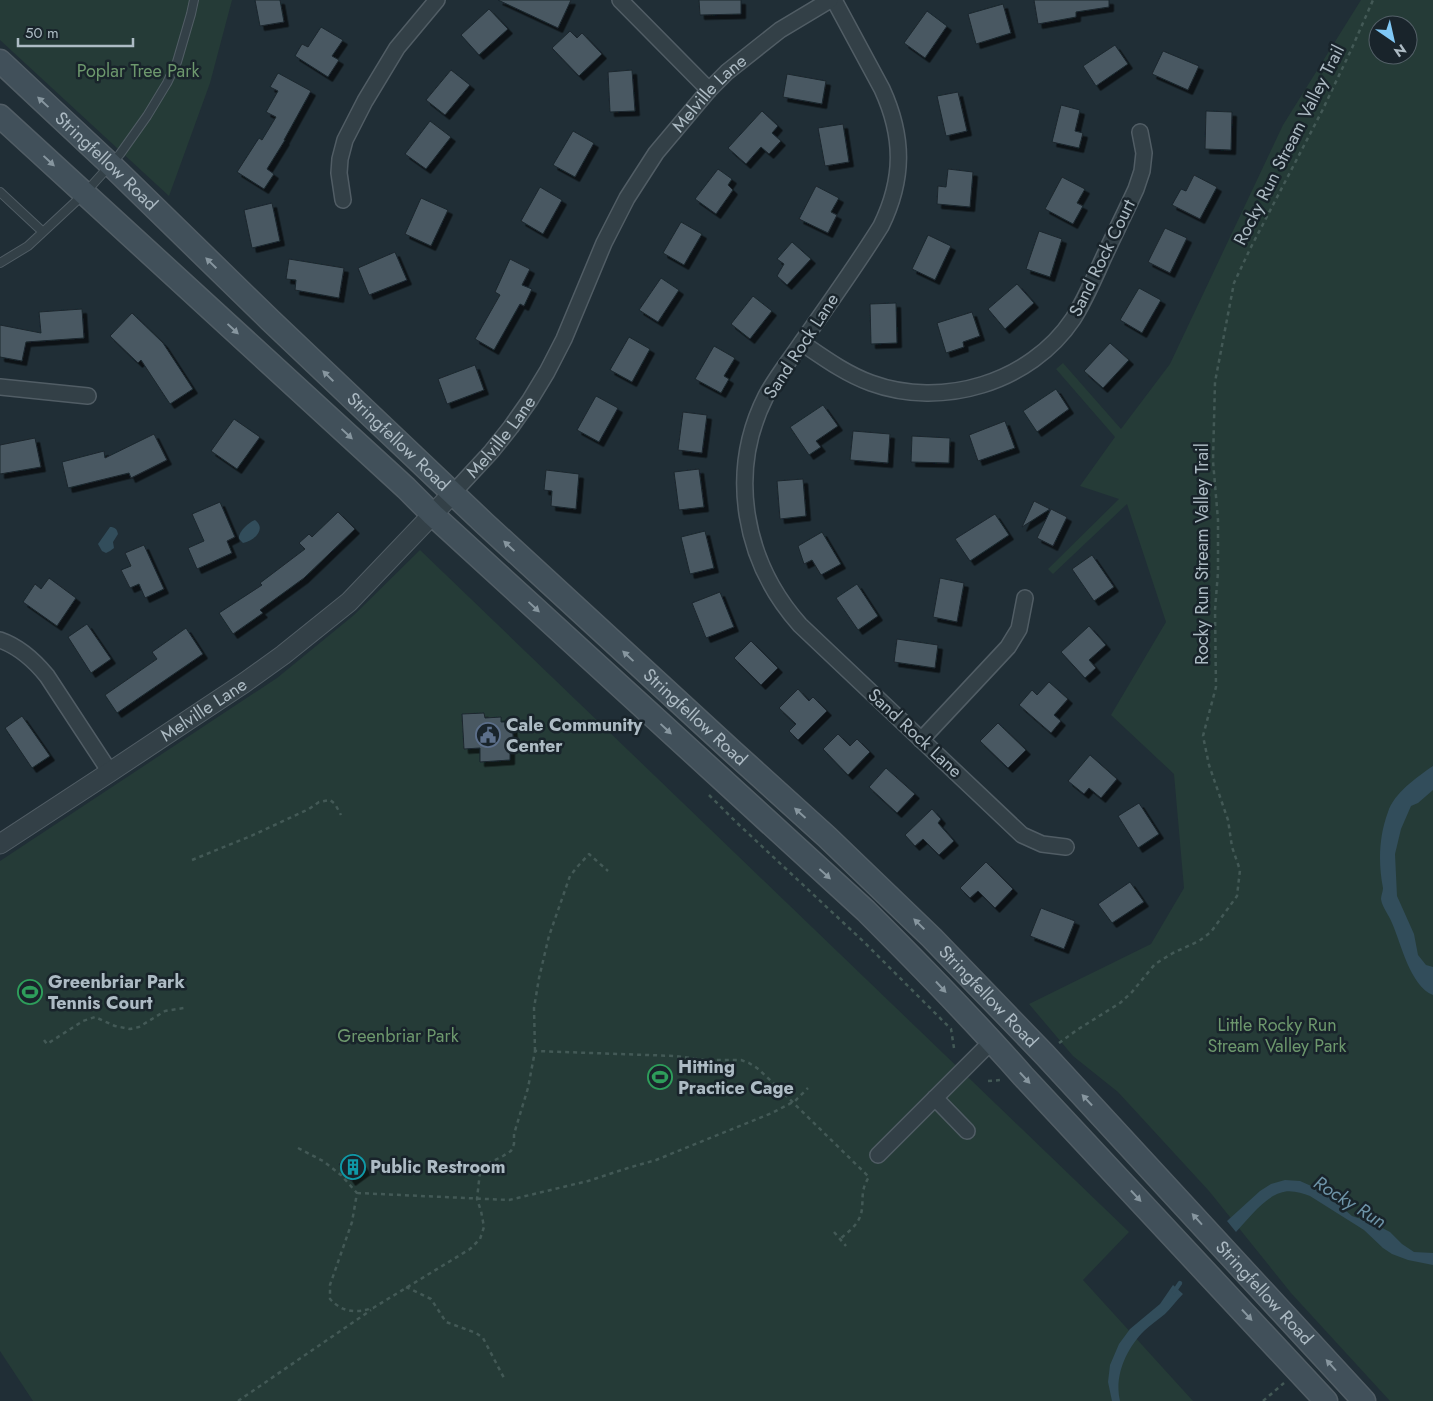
<svg xmlns="http://www.w3.org/2000/svg" width="1433" height="1401" viewBox="0 0 1433 1401" font-family="Jost,sans-serif">
<style>
.green{fill:#253b37;fill-rule:evenodd}
.water{fill:#324d5b}
.lines{fill:none;stroke-linecap:round;stroke-linejoin:round}
.stream{stroke:#324d5b;stroke-width:4.5}
.building{fill:#485962;stroke:#1b262d;filter:url(#shadow)}
.service-casing{stroke:#515d65;stroke-width:10}
.minor-casing{stroke:#515d65;stroke-width:18}
.tertiary-casing{stroke:#515d65;stroke-width:21}
.secondary-casing{stroke:#515d65;stroke-width:25}
.path{stroke:#435956;stroke-width:2.5;stroke-dasharray:4 4;stroke-linecap:butt}
.service{stroke:#334047;stroke-width:8}
.minor{stroke:#334047;stroke-width:15}
.tertiary{stroke:#334047;stroke-width:19}
.secondary{stroke:#41505a;stroke-width:22}
.oneway{fill:#87969f}
.labels{text-anchor:middle;dominant-baseline:central;stroke-width:5;stroke-linejoin:round;paint-order:stroke}
.park-label{font-size:18px;fill:#6d986d;stroke:#19242b}
.street-label{font-size:18px;fill:#adbbc4;stroke:#19242b}
.poi-label{font-size:18px;font-weight:bold;fill:#adbbc4;stroke:#19242b;text-anchor:start}
.water-label{font-size:19px;font-style:italic;fill:#6e94a8;stroke:#19242b}
</style>
<defs>
<filter id="shadow"><feDropShadow dx="4.5" dy="4.5" stdDeviation="0" flood-color="#0009"/></filter>
</defs>
<rect width="100%" height="100%" fill="#202e36"/>
<path class="green" d="M 0,0 L 232,0 L 210,83 L 169,196 L 0,40 Z
M 1361,0 L 1433,0 L 1433,1401 L 1390,1401 L 1291,1293 L 1209,1191 L 1118,1092 L 1073,1056 L 1029,1004 L 1151,944 L 1184,888 L 1174,774 L 1111,715 L 1166,622 L 1127,504 L 1053,574 L 1048,569 L 1119,499 L 1080,486 L 1115,437 L 1056,369 L 1063,363 L 1121,429 L 1170,364 L 1283,125 ZM 1378,25 L 1408,25 L 1408,55 L 1378,55 Z
M 420,550 L 1129,1232 L 1083,1280 L 1193,1401 L 33,1401 L 0,1351 L 0,861 L 277,678 L 354,615 Z"/>
<path class="water" d="M 255,520 C 267,529 254,541 243,543 L 239,539 C 238,532 249,522 255,520 Z
M 110,527 C 115,527 117,529 118,534 L 113,542 L 114,548 L 110,551 L 106,553 L 102,551 L 98,544 Z
M 1433,766 L 1433,790 L 1418,803 L 1411,806 L 1401,829 L 1395,854 L 1397,896 L 1414,934 L 1418,955 L 1426,965 L 1433,967 L 1433,995 C 1410,986 1401,943 1392,923 C 1389,915 1382,907 1381,899 C 1381,895 1383,892 1383,888 C 1378,863 1379,836 1388,812 C 1394,793 1417,777 1433,766 Z
M 1285,1180 L 1300,1181 L 1327,1193 L 1340,1203 L 1345,1210 L 1352,1216 L 1358,1218 L 1365,1219 L 1390,1232 L 1402,1244 L 1414,1252 L 1433,1253 L 1433,1265 L 1408,1260 L 1392,1254 L 1383,1248 L 1364,1230 L 1310,1196 C 1301,1193 1290,1189 1280,1193 C 1265,1197 1247,1220 1236,1232 L 1227,1221 L 1260,1191 L 1271,1184 Z
M 1173,1285 L 1183,1294 C 1177,1300 1171,1308 1165,1314 C 1158,1320 1150,1325 1144,1331 C 1126,1349 1114,1376 1120,1401 L 1112,1401 L 1108,1382 L 1110,1365 L 1119,1344 L 1130,1329 L 1160,1304 Z"/>
<g class="lines">
<path class="stream" d="M 1174,1292 L 1180,1283"/>
</g>
<path class="building" d="M 255,0 L 280,0 L 284,22 L 260,26 Z
M 498,0 L 571,0 L 558,28 Z
M 699,0 L 741,0 L 741,14 L 700,15 Z
M 1034,0 L 1109,0 L 1109,7 L 1076,12 L 1076,17 L 1038,24 Z
M 1003,4 L 1011,33 L 976,44 L 968,14 Z
M 489,9 L 508,29 L 479,55 L 461,35 Z
M 927,11 L 947,26 L 925,58 L 904,43 Z
M 321,27 L 343,40 L 332,56 L 339,60 L 328,77 L 295,56 L 302,44 L 308,47 Z
M 570,31 L 577,38 L 582,33 L 602,54 L 579,76 L 552,48 Z
M 1115,45 L 1128,64 L 1096,86 L 1083,66 Z
M 1163,51 L 1199,66 L 1188,90 L 1152,74 Z
M 451,70 L 470,85 L 445,115 L 426,100 Z
M 632,70 L 635,111 L 610,112 L 608,72 Z
M 278,73 L 311,91 L 284,140 L 285,140 L 267,169 L 274,174 L 264,189 L 237,172 L 259,138 L 262,140 L 276,117 L 266,112 L 278,91 L 270,87 Z
M 787,74 L 826,81 L 822,104 L 783,97 Z
M 958,92 L 967,131 L 946,136 L 937,96 Z
M 1061,105 L 1080,110 L 1075,131 L 1083,133 L 1079,148 L 1052,142 Z
M 762,111 L 778,126 L 772,133 L 781,141 L 769,154 L 761,147 L 746,164 L 728,148 Z
M 1206,111 L 1232,112 L 1231,150 L 1205,149 Z
M 430,121 L 451,137 L 426,169 L 405,154 Z
M 843,124 L 849,162 L 825,166 L 818,128 Z
M 573,131 L 594,143 L 575,177 L 553,165 Z
M 718,169 L 732,179 L 728,185 L 733,190 L 716,214 L 695,199 Z
M 948,169 L 973,172 L 970,207 L 937,204 L 938,186 L 946,187 Z
M 1194,175 L 1217,187 L 1200,219 L 1172,205 L 1181,189 L 1186,191 Z
M 1062,177 L 1085,189 L 1077,203 L 1083,206 L 1073,224 L 1045,209 Z
M 816,186 L 839,198 L 831,212 L 837,215 L 828,233 L 799,219 Z
M 540,187 L 562,200 L 543,234 L 521,221 Z
M 421,198 L 448,210 L 431,246 L 405,234 Z
M 272,203 L 280,241 L 252,248 L 244,210 Z
M 681,222 L 702,234 L 684,265 L 663,253 Z
M 1165,228 L 1187,238 L 1170,273 L 1148,262 Z
M 1039,231 L 1062,239 L 1050,277 L 1026,269 Z
M 928,235 L 951,246 L 935,280 L 912,269 Z
M 792,242 L 811,259 L 787,285 L 777,276 L 784,264 L 777,259 Z
M 395,252 L 407,280 L 369,295 L 358,268 Z
M 289,259 L 344,268 L 339,298 L 295,290 L 296,280 L 286,279 Z
M 510,259 L 530,269 L 522,285 L 532,289 L 524,306 L 520,304 L 494,350 L 475,339 L 500,295 L 495,292 Z
M 661,278 L 679,290 L 658,322 L 639,310 Z
M 1017,284 L 1034,303 L 1005,329 L 988,309 Z
M 1139,288 L 1161,300 L 1142,333 L 1120,320 Z
M 753,296 L 772,311 L 750,339 L 731,324 Z
M 896,303 L 897,343 L 871,344 L 870,304 Z
M 82,309 L 84,338 L 26,342 L 22,361 L 0,357 L 0,325 L 41,333 L 39,312 Z
M 972,312 L 980,336 L 963,342 L 964,347 L 946,353 L 937,323 Z
M 132,313 L 163,343 L 193,389 L 170,404 L 141,360 L 138,363 L 110,336 Z
M 629,337 L 650,349 L 632,382 L 610,370 Z
M 1110,343 L 1129,360 L 1103,388 L 1084,371 Z
M 714,346 L 735,358 L 724,376 L 729,379 L 721,393 L 695,379 Z
M 475,365 L 484,390 L 447,404 L 438,379 Z
M 1056,389 L 1069,409 L 1037,432 L 1023,411 Z
M 596,396 L 618,408 L 599,442 L 577,430 Z
M 823,405 L 838,426 L 816,441 L 821,447 L 809,455 L 790,427 Z
M 683,412 L 707,415 L 702,453 L 678,450 Z
M 234,419 L 260,437 L 237,469 L 211,451 Z
M 1005,421 L 1015,448 L 978,461 L 969,435 Z
M 853,431 L 890,434 L 888,463 L 850,460 Z
M 154,434 L 167,460 L 131,478 L 129,473 L 68,488 L 62,462 L 104,451 L 105,458 Z
M 912,436 L 950,438 L 949,463 L 911,462 Z
M 35,438 L 41,467 L 0,474 L 0,445 Z
M 699,469 L 704,507 L 679,510 L 674,472 Z
M 546,470 L 579,474 L 576,509 L 551,506 L 552,491 L 544,490 Z
M 803,479 L 806,516 L 780,519 L 777,481 Z
M 1034,501 L 1050,509 L 1022,527 Z
M 220,502 L 235,537 L 227,541 L 232,553 L 197,569 L 188,548 L 204,541 L 192,514 Z
M 1051,509 L 1067,517 L 1053,546 L 1037,538 Z
M 338,512 L 355,529 L 304,578 L 260,610 L 263,613 L 233,634 L 219,613 L 262,585 L 260,583 L 305,549 L 299,543 L 309,534 L 312,537 Z
M 995,514 L 1009,535 L 970,561 L 955,539 Z
M 705,531 L 714,568 L 690,574 L 681,537 Z
M 822,532 L 841,564 L 821,575 L 812,560 L 804,564 L 798,546 Z
M 144,545 L 164,589 L 145,598 L 139,584 L 130,588 L 121,570 L 131,566 L 125,553 Z
M 1092,555 L 1114,587 L 1094,601 L 1072,569 Z
M 49,578 L 76,598 L 57,626 L 23,602 L 35,584 L 41,589 Z
M 940,578 L 964,583 L 957,622 L 933,617 Z
M 857,584 L 878,616 L 858,630 L 836,598 Z
M 720,592 L 734,627 L 706,638 L 692,603 Z
M 87,624 L 111,659 L 91,673 L 68,637 Z
M 1089,626 L 1106,645 L 1089,660 L 1096,668 L 1085,678 L 1061,652 Z
M 186,628 L 203,654 L 117,713 L 105,695 L 157,659 L 152,652 Z
M 897,639 L 938,645 L 935,668 L 894,662 Z
M 751,641 L 778,668 L 761,685 L 734,658 Z
M 1049,682 L 1068,699 L 1054,715 L 1061,721 L 1051,733 L 1019,705 L 1032,690 L 1037,695 Z
M 798,689 L 809,701 L 813,697 L 827,711 L 798,740 L 789,731 L 796,724 L 779,708 Z
M 484,713 L 485,718 L 501,717 L 501,722 L 512,722 L 514,748 L 510,748 L 510,760 L 480,762 L 480,748 L 464,749 L 462,714 Z
M 22,716 L 50,756 L 32,768 L 5,728 Z
M 998,723 L 1026,750 L 1008,768 L 980,741 Z
M 838,734 L 850,746 L 857,739 L 870,752 L 848,775 L 823,749 Z
M 1090,755 L 1117,779 L 1101,798 L 1089,788 L 1084,794 L 1068,781 Z
M 886,768 L 915,794 L 897,813 L 869,787 Z
M 1139,803 L 1159,834 L 1138,848 L 1118,816 Z
M 932,809 L 941,819 L 938,823 L 954,841 L 939,855 L 923,839 L 915,846 L 905,835 Z
M 986,862 L 1013,889 L 995,908 L 978,891 L 970,898 L 960,888 Z
M 1130,882 L 1144,902 L 1112,923 L 1098,904 Z
M 1041,908 L 1075,921 L 1064,949 L 1030,936 Z
M 355,1153 L 366,1170 L 351,1181 L 339,1164 Z"/>
<g class="lines">
<defs>
<path id="service" d="M 0,192 L 43,232
M 0,263 L 28,246 L 85,193 L 120,154 L 147,116 L 167,83 L 177,62 L 191,14 L 194,0"/>
<g id="minor">
<path d="M 620,0 L 709,90"/>
<path d="M 834,0 L 882,89 C 904,137 904,179 881,226 C 856,266 829,304 802,342 C 790,360 776,377 766,396 C 727,473 744,562 800,625 L 1022,835 L 1042,844 L 1066,847"/>
<path d="M 343,200 L 339,173 L 340,159 L 345,140 L 365,101 L 397,48 L 437,0"/>
<path d="M 802,343 C 824,358 846,374 871,383 C 942,409 1030,383 1073,319 C 1085,300 1093,281 1102,261 C 1113,237 1125,213 1136,189 L 1142,171 L 1144,153 L 1140,132"/>
<path d="M 0,387 L 88,396"/>
<path id="s1" d="M 453,493 L 491,452 L 511,427 L 530,400 L 547,372 L 564,339 L 604,243 L 627,198 L 656,153 L 709,90 L 727,72 L 780,30 L 830,0"/>
<path d="M 0,640 C 20,647 34,660 47,676 L 110,772"/>
<path d="M 921,740 L 1008,647 L 1019,629 L 1025,598"/>
<path d="M 935,1098 L 967,1131"/>
<path d="M 878,1155 L 992,1041"/>
</g>
<g id="tertiary">
<path id="s2" d="M 0,844 L 110,772 L 244,683 L 283,655 L 349,602 L 453,493"/>
</g>
<g id="secondary">
<path id="s3" d="M 0,61 L 111,165 L 270,320 L 484,523 L 732,751 L 827,837 L 932,938 L 1045,1055 L 1364,1401"/>
<path d="M 0,116 L 406,488 L 433,515 L 866,911 C 920,965 973,1019 1023,1076 L 1326,1401"/>
</g>
</defs>
<use href="#service" class="service-casing"/>
<use href="#minor" class="minor-casing"/>
<use href="#tertiary" class="tertiary-casing"/>
<use href="#secondary" class="secondary-casing"/>
<path class="path" d="M 709,795 L 736,822 L 865,943 L 951,1029 L 954,1048
M 192,860 L 251,836 L 309,809 L 319,802 L 330,800 L 335,804 L 341,815
M 44,1040 L 47,1044 L 83,1021 L 95,1017 L 115,1026 L 130,1029 L 139,1027 L 165,1011 L 184,1008
M 1059,1043 L 1077,1030 L 1120,1003 L 1132,992 L 1155,964 L 1173,953 L 1199,941 L 1211,932 L 1237,896 L 1240,870 L 1232,847 L 1228,820 L 1209,765 L 1203,736 L 1216,687 L 1215,610 L 1218,572 L 1218,520 L 1213,461 L 1215,382 L 1234,283 L 1250,249 L 1322,111 L 1352,48 L 1373,0
M 535,1051 L 534,1008 L 539,978 L 549,936 L 570,876 L 578,866 L 589,854 L 608,871
M 988,1081 L 1001,1080
M 298,1148 L 323,1161 L 341,1175 L 357,1193 L 352,1222 L 330,1285 L 330,1299 C 343,1313 356,1313 373,1308 L 470,1249 L 480,1239 L 484,1227 L 481,1211 L 477,1199 L 480,1172 L 487,1164 L 503,1156 L 511,1151 L 514,1144 L 514,1134 L 528,1088 L 535,1051 L 675,1056 L 705,1060 L 741,1060 L 749,1063 L 757,1068 L 767,1077 L 869,1177 C 858,1193 866,1205 859,1219 C 855,1227 847,1233 840,1239
M 357,1193 L 509,1200 L 588,1181 L 628,1168 L 656,1160 L 772,1113 L 795,1101 L 808,1088
M 834,1232 L 846,1246
M 406,1287 L 431,1299 L 446,1322 L 476,1333 L 483,1338 L 504,1378
M 238,1401 L 371,1310
M 1263,1401 L 1284,1383"/>
<use href="#service" class="service"/>
<use href="#minor" class="minor"/>
<use href="#tertiary" class="tertiary"/>
<use href="#secondary" class="secondary"/>
</g>
<defs><path id="oneway-solid" d="M-6-.8H1V-3.2L6.5 0L1 3.2V.8H-6Z" transform="scale(1.25)"/></defs>
<g class="oneway">
<use href="#oneway-solid" transform="translate(43 102) rotate(-137)"/>
<use href="#oneway-solid" transform="translate(49 161) rotate(43)"/>
<use href="#oneway-solid" transform="translate(211 263) rotate(-136)"/>
<use href="#oneway-solid" transform="translate(233 329) rotate(43)"/>
<use href="#oneway-solid" transform="translate(328 376) rotate(-136)"/>
<use href="#oneway-solid" transform="translate(347 434) rotate(43)"/>
<use href="#oneway-solid" transform="translate(509 546) rotate(-137)"/>
<use href="#oneway-solid" transform="translate(534 607) rotate(43)"/>
<use href="#oneway-solid" transform="translate(628 656) rotate(-137)"/>
<use href="#oneway-solid" transform="translate(666 729) rotate(43)"/>
<use href="#oneway-solid" transform="translate(800 813) rotate(-138)"/>
<use href="#oneway-solid" transform="translate(825 874) rotate(42)"/>
<use href="#oneway-solid" transform="translate(919 924) rotate(-136)"/>
<use href="#oneway-solid" transform="translate(941 987) rotate(47)"/>
<use href="#oneway-solid" transform="translate(1025 1078) rotate(47)"/>
<use href="#oneway-solid" transform="translate(1087 1100) rotate(-133)"/>
<use href="#oneway-solid" transform="translate(1136 1196) rotate(47)"/>
<use href="#oneway-solid" transform="translate(1197 1219) rotate(-132)"/>
<use href="#oneway-solid" transform="translate(1247 1315) rotate(47)"/>
<use href="#oneway-solid" transform="translate(1331 1365) rotate(-132)"/>
</g>
<defs>
<symbol id="civic-ring" viewBox="-11 -11 22 22"><circle r="9.5" fill="#19242b" stroke="#5c6f8a" stroke-width="1.5"/><path d="M-.6-6.5H3V-4.5H.6V-3L4-1V1h2V6H-6V1h2V-1L-.6-3ZM-1.2 2.5V6h2.4V2.5Z" fill="#5c6f8a"/></symbol>
<symbol id="stadium-ring" viewBox="-11 -11 22 22"><circle r="9.5" fill="#19242b" stroke="#2e9e5b" stroke-width="1.5"/><path d="M0-5a6.5 5 0 1 0 0 10a6.5 5 0 1 0 0-10ZM-3.5-1.8h7v3.6h-7Z" fill="#2e9e5b"/></symbol>
<symbol id="building-ring" viewBox="-11 -11 22 22"><circle r="9.5" fill="#19242b" stroke="#0f9aa8" stroke-width="1.5"/><path d="M-4-6H4V6H1V3H-1V6H-4ZM-2.5-4.3h1.7v1.8h-1.7ZM.8-4.3h1.7v1.8H.8ZM-2.5-1h1.7V.8h-1.7ZM.8-1h1.7V.8H.8Z" fill="#0f9aa8"/></symbol>
</defs>
<g fill-rule="evenodd">
<use href="#civic-ring" x="474" y="721" width="28" height="28"/>
<use href="#stadium-ring" x="16" y="978" width="28" height="28"/>
<use href="#stadium-ring" x="646" y="1063" width="28" height="28"/>
<use href="#building-ring" x="339" y="1153" width="28" height="28"/>
</g>
<g class="labels">
<g class="park-label">
<text x="138" y="71">Poplar Tree Park</text>
<text x="1277" y="1025">Little Rocky Run<tspan x="1277" dy="21">Stream Valley Park</tspan></text>
<text x="398" y="1036">Greenbriar Park</text>
</g>
<g class="street-label">
<text stroke="none"><textPath href="#s1" startOffset="479">Melville Lane</textPath></text>
<text transform="translate(1289 145) rotate(-63)">Rocky Run Stream Valley Trail</text>
<text stroke="none"><textPath href="#s3" startOffset="146">Stringfellow Road</textPath></text>
<text transform="translate(1102 258) rotate(-64)">Sand Rock Court</text>
<text transform="translate(801 346) rotate(-57)">Sand Rock Lane</text>
<text stroke="none"><textPath href="#s1" startOffset="74">Melville Lane</textPath></text>
<text stroke="none"><textPath href="#s3" startOffset="551">Stringfellow Road</textPath></text>
<text transform="translate(1202 554) rotate(-90)">Rocky Run Stream Valley Trail</text>
<text stroke="none"><textPath href="#s2" startOffset="244">Melville Lane</textPath></text>
<text stroke="none"><textPath href="#s3" startOffset="956">Stringfellow Road</textPath></text>
<text transform="translate(915 733) rotate(43)">Sand Rock Lane</text>
<text stroke="none"><textPath href="#s3" startOffset="1361">Stringfellow Road</textPath></text>
<text stroke="none"><textPath href="#s3" startOffset="1766">Stringfellow Road</textPath></text>
</g>
<g class="poi-label">
<text x="506" y="725">Cale Community<tspan x="506" dy="21">Center</tspan></text>
<text x="48" y="982">Greenbriar Park<tspan x="48" dy="21">Tennis Court</tspan></text>
<text x="678" y="1067">Hitting<tspan x="678" dy="21">Practice Cage</tspan></text>
<text x="370" y="1167">Public Restroom</text>
</g>
<g class="water-label">
<text transform="translate(1350 1202) rotate(32)">Rocky Run</text>
</g>
</g>
<g transform="translate(1393 40) rotate(146)"><circle r="24" fill="#19242b" stroke="#546068"/>
<path d="M0-4L9 19L0 12L-9 19Z" fill="#80c8f6"/>
<text y="-8" font-size="14" font-weight="bold" text-anchor="middle" fill="#adbbc4">N</text>
</g>
<path d="M18 38v8h115v-8" fill="none" stroke="#adbbc4" stroke-width="2.5"/>
<text x="25" y="38" font-size="15" fill="#adbbc4" stroke="#19242b" stroke-width="4" paint-order="stroke">50 m</text>
</svg>
